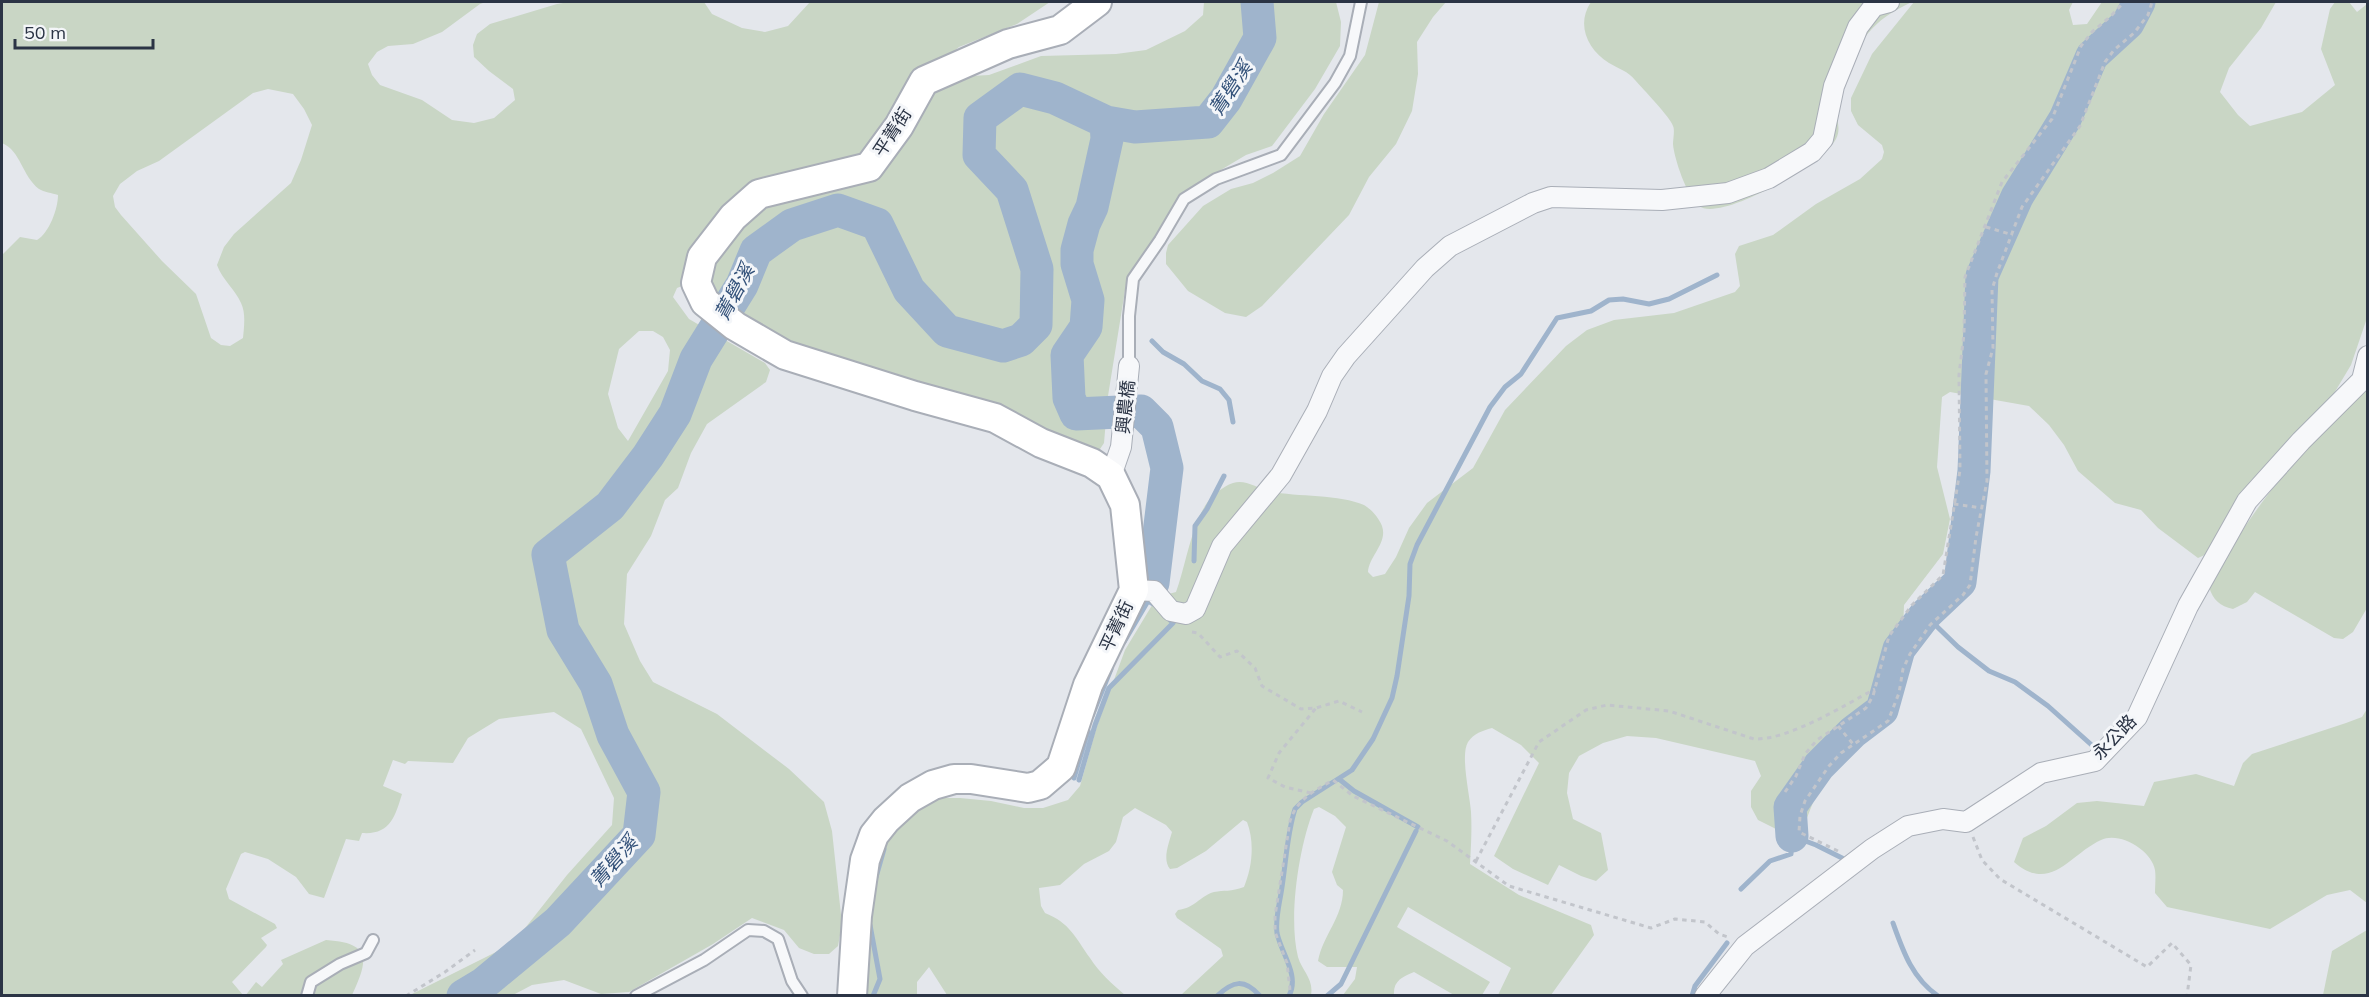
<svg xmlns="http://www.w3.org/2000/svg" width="2369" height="997" viewBox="0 0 2369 997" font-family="Mulish,'Noto Sans TC',sans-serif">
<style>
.green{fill:#c9d6c5;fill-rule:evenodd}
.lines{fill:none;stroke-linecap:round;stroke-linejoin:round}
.stream{stroke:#9fb4cc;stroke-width:5}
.river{stroke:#9fb4cc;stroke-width:33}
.lane-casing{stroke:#a9aeb7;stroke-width:14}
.street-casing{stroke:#a9aeb7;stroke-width:22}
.secondary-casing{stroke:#a9aeb7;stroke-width:32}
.path{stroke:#c2c5cb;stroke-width:3;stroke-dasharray:4.5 4.5;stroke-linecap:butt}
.lane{stroke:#f7f8fa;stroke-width:10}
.street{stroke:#f7f8fa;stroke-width:20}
.secondary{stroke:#fff;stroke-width:28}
.labels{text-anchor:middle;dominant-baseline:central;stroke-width:6;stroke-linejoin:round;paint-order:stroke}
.street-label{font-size:18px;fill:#2b3445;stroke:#f4f6f9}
.water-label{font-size:20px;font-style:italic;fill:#34527a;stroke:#f4f6f9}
</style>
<rect width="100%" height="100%" fill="#e4e7ec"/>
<path class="green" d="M 2,2 L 486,2 L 480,4 L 442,32 L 413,44 L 388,46 L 377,52 L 368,64 L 372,75 L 380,85 L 422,100 L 452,120 L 474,123 L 494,118 L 515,100 L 513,89 L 489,71 L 474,57 L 473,45 L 477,34 L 490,24 L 557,4 L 569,2 L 704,2 L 712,14 L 742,28 L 765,32 L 788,26 L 810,2 L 1050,2 L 1017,24 L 959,47 L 944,59 L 953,77 L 989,75 L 1041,56 L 1116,54 L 1146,50 L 1185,31 L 1203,15 L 1204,2 L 1336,2 L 1341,22 L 1340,46 L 1315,89 L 1272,146 L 1246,155 L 1182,193 L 1144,256 L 1127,278 L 1108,396 L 1104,443 L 1098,452 L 894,377 L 782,340 L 687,284 L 677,288 L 673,297 L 689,319 L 765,363 L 770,370 L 766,382 L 707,424 L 691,453 L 678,488 L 665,500 L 651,536 L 627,574 L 624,624 L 640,661 L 653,682 L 717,714 L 789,769 L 824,802 L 832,831 L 842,924 L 838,946 L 829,954 L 814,954 L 799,948 L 784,930 L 752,918 L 713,944 L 629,992 L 601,994 L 564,980 L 532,985 L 513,995 L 410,995 L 504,948 L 518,937 L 567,875 L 612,825 L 614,798 L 581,729 L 554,712 L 499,719 L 468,738 L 453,763 L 408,761 L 405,764 L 393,760 L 383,786 L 402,794 C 395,817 390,835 362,833 L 359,841 L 346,839 L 324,898 L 309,894 L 296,877 L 268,859 L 245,852 L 241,854 L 226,889 L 229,899 L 275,924 L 277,928 L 261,938 L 267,945 L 266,947 L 232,982 L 243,995 L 2,996 L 2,255 L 20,237 L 37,240 C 49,233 58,209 58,195 C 52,193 44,192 39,189 C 22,176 21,151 2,143 ZM 268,89 L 293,94 L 304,109 L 312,125 L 301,160 L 291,183 L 234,234 L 224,247 L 217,265 C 223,281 235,289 241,303 C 246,313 244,327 243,338 L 230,346 L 221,345 L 211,338 L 196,294 L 162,261 L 121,215 L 115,207 L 113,196 L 120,184 L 137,171 L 159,161 L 253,93 ZM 639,331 L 653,331 L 663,337 L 670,350 L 668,371 L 628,441 L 618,428 L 608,394 L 619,349 Z
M 1379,2 L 1446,2 L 1433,17 L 1417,42 L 1418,74 L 1412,111 L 1396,144 L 1369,177 L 1349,215 L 1262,306 L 1246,317 L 1225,313 L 1188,291 L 1166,264 L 1166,253 L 1168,245 L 1203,206 L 1231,189 L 1253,183 L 1273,173 L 1300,156 L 1324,114 L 1365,55 Z
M 1591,2 L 1912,2 C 1872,20 1858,40 1845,82 C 1842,90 1838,99 1837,108 C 1835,119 1842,127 1836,139 C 1825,161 1721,223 1699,206 C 1687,197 1674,158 1673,144 C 1673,139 1675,130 1673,126 C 1671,118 1642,88 1635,80 C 1628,71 1619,69 1609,63 C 1587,49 1576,24 1591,2 Z
M 1914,2 L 2073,2 L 2069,10 L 2073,25 L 2087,24 L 2102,2 L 2276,2 L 2261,28 L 2229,68 L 2220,92 L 2238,115 L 2250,126 L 2302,112 L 2335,85 L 2321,49 L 2330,9 L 2335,2 L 2349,2 L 2357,12 L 2367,4 L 2367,318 L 2351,365 L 2333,395 L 2209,553 L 2198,558 L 2158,528 L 2141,510 L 2115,503 L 2078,471 L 2064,445 L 2049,425 L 2029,406 L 1950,392 L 1942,397 L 1937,467 L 1950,519 L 1943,554 L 1904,605 L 1903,632 L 1894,661 L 1876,690 L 1839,736 L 1830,770 L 1819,787 L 1805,823 L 1776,829 L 1758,820 L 1751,807 L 1751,791 L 1761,776 L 1755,761 L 1656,738 L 1627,736 L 1603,743 L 1579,756 L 1569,773 L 1567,793 L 1573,819 L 1601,833 L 1608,870 L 1596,881 L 1581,876 L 1559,865 L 1548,885 L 1513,869 L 1494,856 L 1539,763 L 1521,745 L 1492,728 C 1482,731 1474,733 1468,742 C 1460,755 1470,796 1471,812 C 1472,830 1471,846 1470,864 L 1519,895 L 1591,925 L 1594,935 L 1551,995 L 1498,995 L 1511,968 L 1408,907 L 1397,927 L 1490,982 L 1482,995 L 1454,995 L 1414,972 C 1402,977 1393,981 1394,995 L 1343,995 L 1355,979 L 1357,967 L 1327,967 L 1318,961 C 1323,935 1343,917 1343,890 L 1337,885 L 1332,872 L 1346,827 L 1335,816 L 1319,807 L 1314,809 C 1299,846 1288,917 1298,957 C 1302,971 1314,979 1311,995 L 1181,995 L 1223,956 L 1221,949 L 1177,918 L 1175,914 L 1178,910 C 1195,908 1200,896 1214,892 C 1224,890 1231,892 1244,887 C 1252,868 1255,843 1247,822 L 1243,820 L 1206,851 L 1177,868 L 1170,869 C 1162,859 1169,843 1172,832 L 1166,825 L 1135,808 L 1123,817 L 1116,842 L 1109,851 L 1084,864 L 1060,885 L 1039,888 L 1041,906 L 1045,913 C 1070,923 1075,937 1090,958 C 1099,972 1112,984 1125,995 L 947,995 L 929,967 L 917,982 L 917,995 L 853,996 L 880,836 L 932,798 L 960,798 L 991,801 L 1024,808 L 1043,808 L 1068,800 L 1080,786 L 1097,726 L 1125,650 L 1157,597 L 1176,592 C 1186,566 1193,513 1214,495 C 1218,491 1228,484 1233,483 C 1245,479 1257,488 1268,491 C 1295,497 1340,494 1364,505 C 1371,509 1379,518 1382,526 C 1388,543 1369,556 1368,572 L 1373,577 L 1385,574 L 1396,557 L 1409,528 L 1427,503 L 1473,468 L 1505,410 L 1566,346 L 1587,330 L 1614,320 L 1674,313 L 1735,292 L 1740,286 L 1735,254 L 1739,246 L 1773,235 L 1816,204 L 1860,179 L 1882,159 L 1884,152 L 1882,145 L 1858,125 L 1851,111 L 1851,98 L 1872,54 Z
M 2367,381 L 2367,608 L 2353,632 L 2343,639 L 2334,638 L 2255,592 L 2247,602 L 2233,609 C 2220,606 2213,600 2209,587 C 2249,509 2307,444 2367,381 Z
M 2367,709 L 2367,903 L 2350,890 L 2327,895 L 2270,929 L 2167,907 L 2155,893 C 2155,886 2156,877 2155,870 C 2152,851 2120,831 2101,840 C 2070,854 2051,894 2014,862 L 2023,838 L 2046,826 L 2077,803 L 2097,801 L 2144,806 L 2154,782 L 2196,774 L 2234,786 L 2243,763 L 2252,754 L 2346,723 L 2362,717 Z
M 2367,930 L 2367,995 L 2323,995 L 2332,951 Z
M 326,940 C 371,943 369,959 352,995 L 245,996 L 256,982 L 262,987 L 283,964 L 281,960 Z"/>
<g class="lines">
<path class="stream" d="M 1152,341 L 1163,352 L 1184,364 L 1202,381 L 1220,389 L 1229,400 L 1233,422
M 1194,561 L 1195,526 L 1207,509 L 1224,476
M 1925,615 L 1958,647 L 1989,671 L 2015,682 L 2048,706 L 2095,748
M 1124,642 L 1148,601 L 1157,606
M 1092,716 L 1111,669
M 1074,778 L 1088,731
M 1339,779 L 1354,791 L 1418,827
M 1079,780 L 1095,725 L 1109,688 L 1173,623 L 1167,617
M 876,877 L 884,849
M 1741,889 L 1770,861 L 1791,854 L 1792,836 L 1816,845 L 1842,858
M 1893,923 C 1903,951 1912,978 1938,996
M 870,925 L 880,979 L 873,996
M 1217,996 C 1233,981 1244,978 1260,996
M 1289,996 C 1300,975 1281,953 1277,933 C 1275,918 1280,902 1282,887 C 1286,862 1287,834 1295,809 L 1302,802 L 1352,770 L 1373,739 L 1392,698 L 1397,676 L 1409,596 L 1410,564 L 1417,545 L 1490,407 L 1505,387 L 1521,374 L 1557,318 L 1591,311 L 1609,300 L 1623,299 L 1649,304 L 1669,299 L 1717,275
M 1327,996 L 1341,984 L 1416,831
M 1692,996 L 1695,986 L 1727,943"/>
<path class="river" d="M 1106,122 L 1107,139 L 1092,207 L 1084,224 L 1077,250 L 1077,264 L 1088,300 L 1086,327 L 1067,355 L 1069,398 L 1076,414 L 1141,411 L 1157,427 L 1167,468 L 1153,583
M 1792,836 L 1790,807 L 1819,766 L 1853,732 L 1882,710 L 1899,649 L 1925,615 L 1960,582 L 1974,471 L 1982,276 L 2017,197 L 2065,119 L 2092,56 L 2128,23 L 2139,2
M 463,996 L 483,984 L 558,922 L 639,835 L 644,792 L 613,735 L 596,684 L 563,630 L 548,555 L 610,506 L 648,456 L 675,414 L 696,359 L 742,285 L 756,251 L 792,225 L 838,210 L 877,224 L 909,290 L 947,331 L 1003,346 L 1021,340 L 1036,325 L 1037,269 L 1012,190 L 979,155 L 980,118 L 1020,89 L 1055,98 L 1106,122 L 1135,127 L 1208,122 L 1226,99 L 1260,38 L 1257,2"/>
<defs>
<path id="lane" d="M 1129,366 L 1129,316 L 1133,279 L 1160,240 L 1184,199 L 1216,179 L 1281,155 L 1335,83 L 1350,56 L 1361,2
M 307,996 L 311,982 L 340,964 L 366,953 L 373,940
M 636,996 L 704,960 L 748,930 L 764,931 L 778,939 L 792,981 L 802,996"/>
<path id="street" d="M 1111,476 L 1121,447 L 1129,366
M 1134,590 L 1154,591 L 1171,611 L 1186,614 L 1195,609 L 1222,546 L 1281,475 L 1317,411 L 1332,376 L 1346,356 L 1425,268 L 1450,246 L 1533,203 L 1551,197 L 1662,200 L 1728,193 L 1769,178 L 1812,152 L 1823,139 L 1834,86 L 1858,27 L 1874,6 L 1889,2
M 1705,996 L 1745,946 L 1872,849 L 1908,826 L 1943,819 L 1966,822 L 2041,773 L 2095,761 L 2137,717 L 2188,606 L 2247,501 L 2301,441 L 2362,380 L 2368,356"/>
<path id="secondary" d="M 852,996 L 857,916 L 865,860 L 874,835 L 886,820 L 910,798 L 933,785 L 954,779 L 971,779 L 1028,788 L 1040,785 L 1061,767 L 1088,685 L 1134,590 L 1125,505 L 1111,476 L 1092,463 L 1041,443 L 995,418 L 915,396 L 785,355 L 735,326 L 705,302 L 696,283 L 702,257 L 733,217 L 759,194 L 869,167 L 899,126 L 924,81 L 1008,44 L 1060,30 L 1097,2"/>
</defs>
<use href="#lane" class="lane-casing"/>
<use href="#street" class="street-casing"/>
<use href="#secondary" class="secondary-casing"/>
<path class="path" d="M 1986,227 L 2013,235
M 1954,504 L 1982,508
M 1192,632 L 1198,633 L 1220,657 L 1237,651 L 1255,668 L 1262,686 L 1301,709 L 1316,708 L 1339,701 L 1362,712
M 1838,726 L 1853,744
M 1785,792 L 1796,776 L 1805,754 L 1817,740 L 1866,708 L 1873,696 L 1889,636 L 1912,605 L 1943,575 L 1960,470 L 1959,375 L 1964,334 L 1965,277 L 2002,182 L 2052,119 L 2081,46 L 2092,32 L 2111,16 L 2124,2
M 1311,793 L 1285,787 L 1268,778 L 1279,753 L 1316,708
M 1973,837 L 1982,860 L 2000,879 L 2147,967 L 2172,943 L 2191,965 L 2187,996
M 1838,851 L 1799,832 L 1800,816 L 1805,801 L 1829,766 L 1841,753 L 1888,721 L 1899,693 L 1903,669 L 1910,654 L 1930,625 L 1963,595 L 1970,585 L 1976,537 L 1987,481 L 1986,374 L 1993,348 L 1992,290 L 1997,273 L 2022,207 L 2080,126 L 2105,62 L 2114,50 L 2134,33 L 2148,15 L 2152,2
M 1476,861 L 1539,742 L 1586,710 L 1607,705 L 1669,711 L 1754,739 C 1789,740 1843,706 1875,689
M 1290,990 L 1287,963 L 1275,932 L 1275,916 L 1290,821 C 1297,799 1314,791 1333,780 L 1353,796 L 1447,841 L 1509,886 L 1651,928 L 1675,919 L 1705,922 L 1719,934 L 1728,937
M 406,996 L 445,972 L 475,950"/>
<use href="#lane" class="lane"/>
<use href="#street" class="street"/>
<use href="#secondary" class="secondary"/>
</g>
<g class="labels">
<g class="street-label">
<text transform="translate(892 132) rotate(-57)">平菁街</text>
<text transform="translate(1125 407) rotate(-84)">興農橋</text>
<text transform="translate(1116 626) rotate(-65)">平菁街</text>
<text transform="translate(2114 737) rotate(-46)">永公路</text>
</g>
<g class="water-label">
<text transform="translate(1230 88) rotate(-57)">菁礐溪</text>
<text transform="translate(734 292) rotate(-62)">菁礐溪</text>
<text transform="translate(613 861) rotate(-49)">菁礐溪</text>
</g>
</g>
<rect width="2369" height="997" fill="none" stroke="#2b3445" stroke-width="6"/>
<path d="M15 39v9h138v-9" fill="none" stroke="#2b3445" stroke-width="3"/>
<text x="24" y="39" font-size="18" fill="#2b3445" stroke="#f4f6f9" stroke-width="4.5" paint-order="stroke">50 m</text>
</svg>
